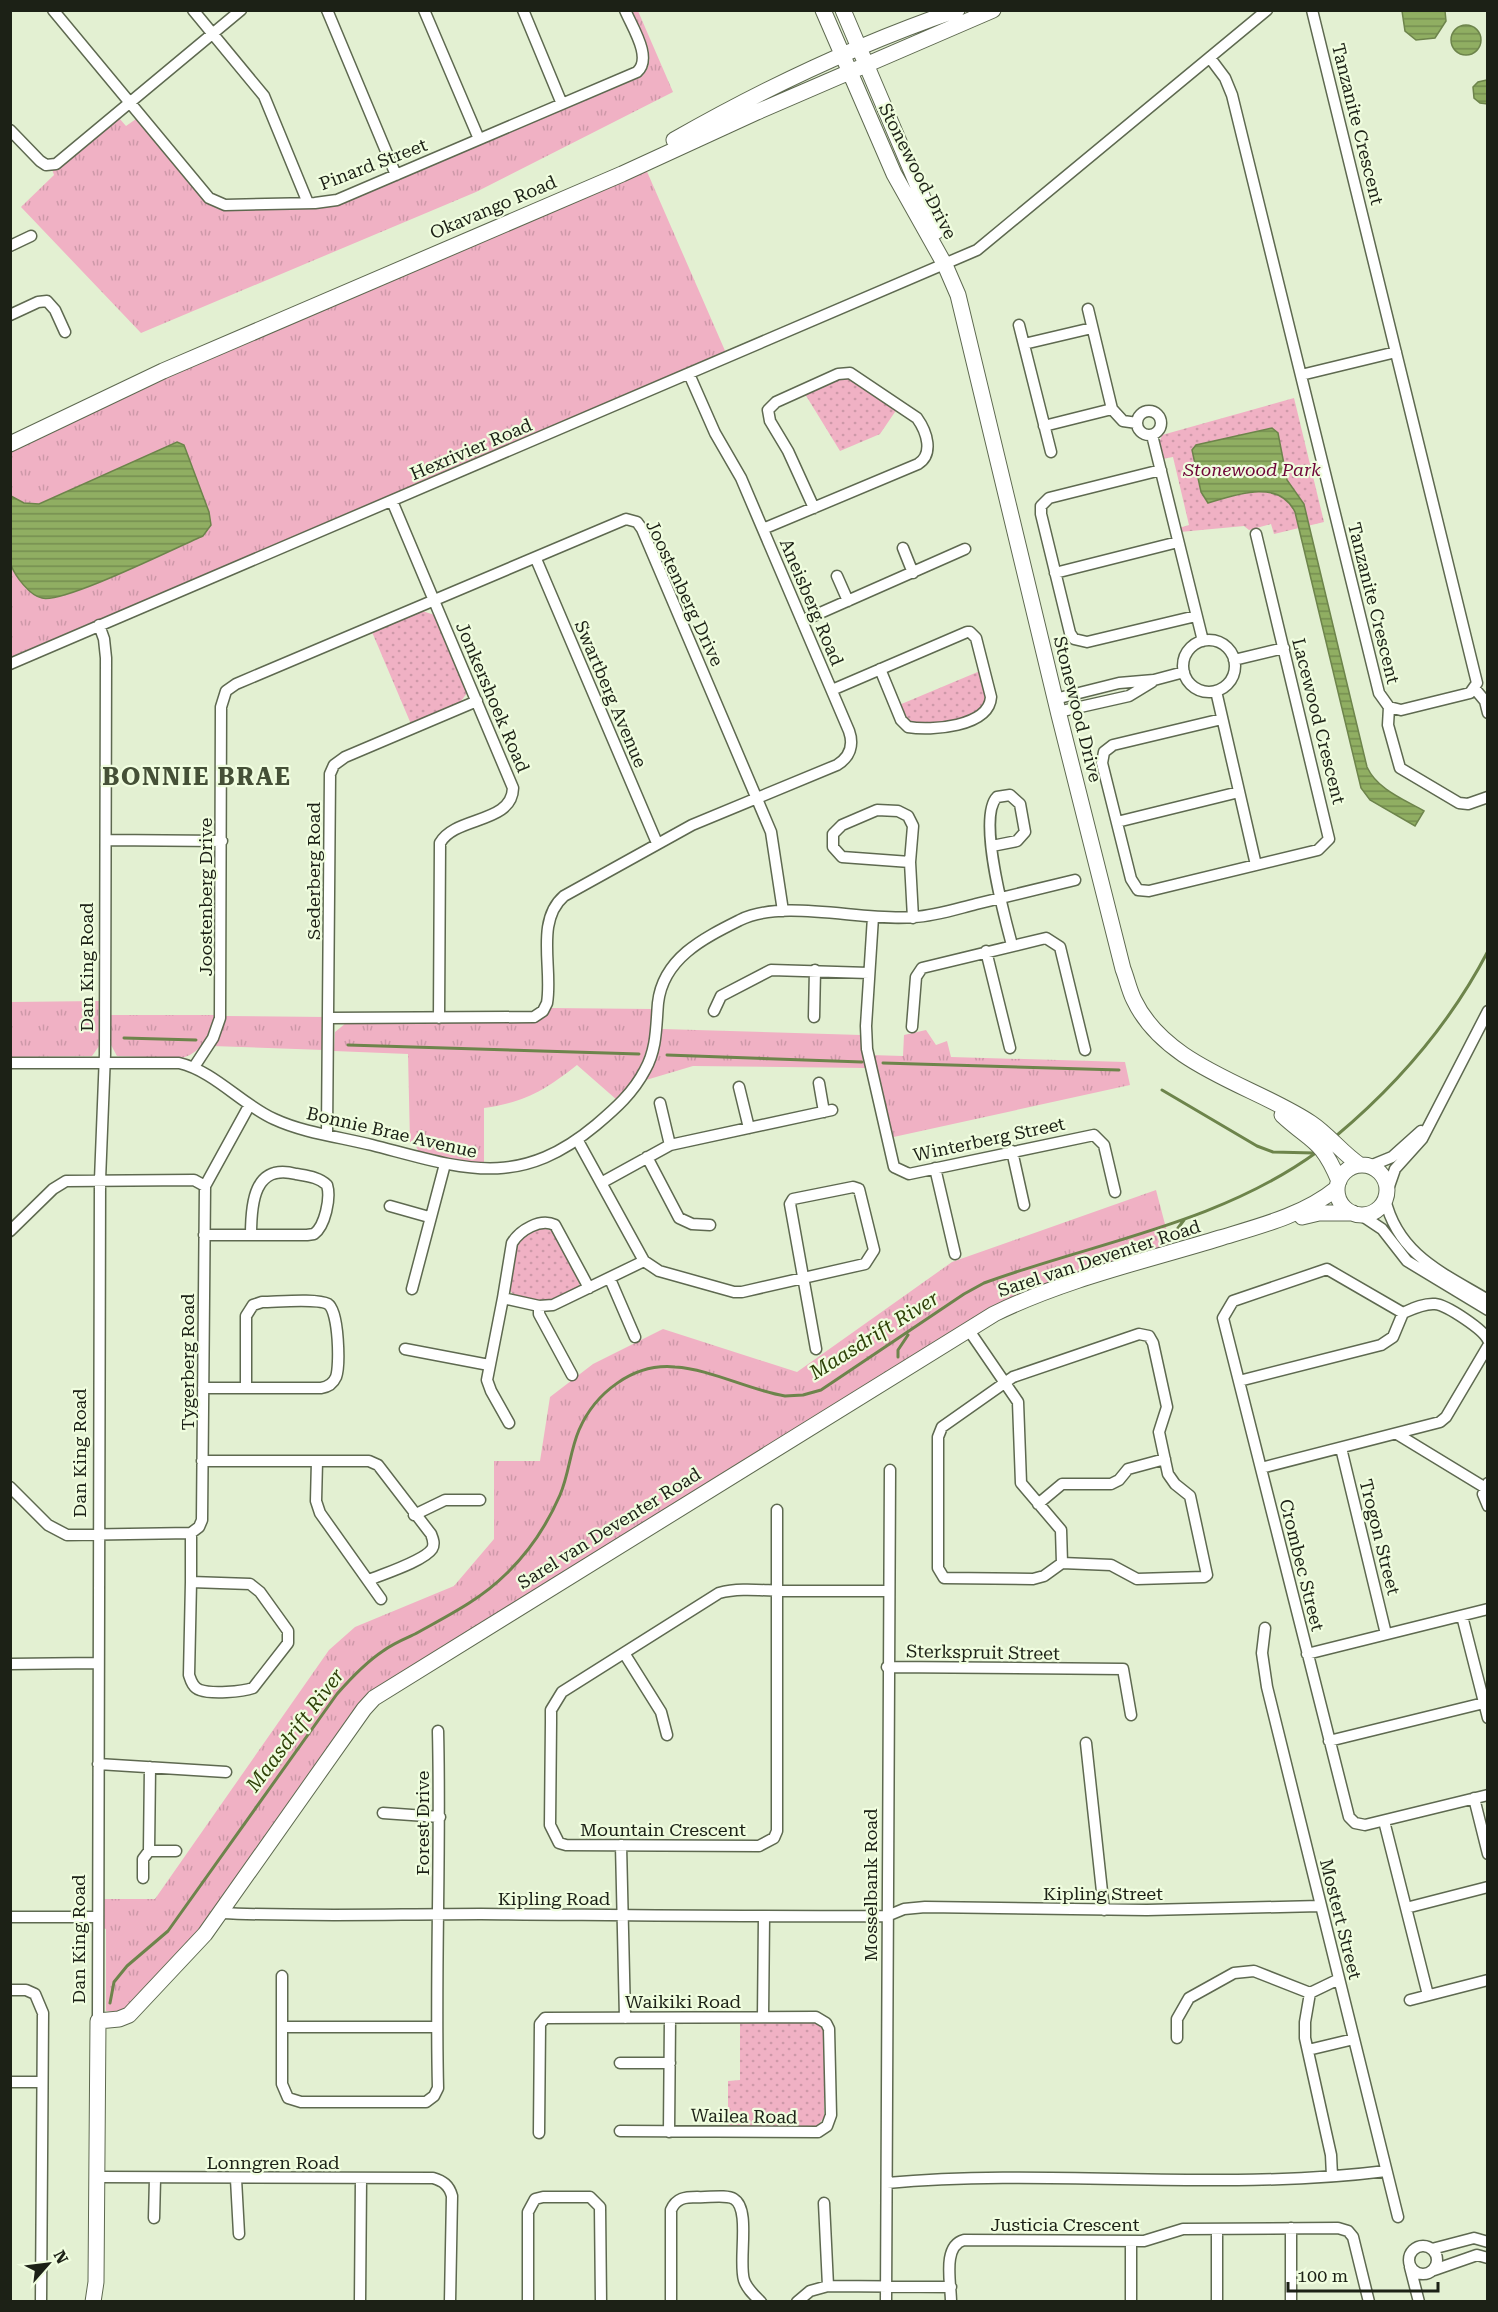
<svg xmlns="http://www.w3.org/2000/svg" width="1498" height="2312" viewBox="0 0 1498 2312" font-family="'Roboto Serif',serif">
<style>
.grass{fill:url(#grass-tufts)}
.park{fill:url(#park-dots)}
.water{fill:url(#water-rules);stroke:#6d844b;stroke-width:1.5}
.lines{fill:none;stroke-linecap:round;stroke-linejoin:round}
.stream{stroke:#6d844b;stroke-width:3}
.street-casing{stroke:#5e6950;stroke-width:13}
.secondary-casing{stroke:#5e6950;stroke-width:17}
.street{stroke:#fff;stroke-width:10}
.secondary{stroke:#fff;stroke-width:15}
.labels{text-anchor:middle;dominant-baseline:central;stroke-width:4.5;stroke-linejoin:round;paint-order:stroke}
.street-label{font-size:18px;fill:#1c2116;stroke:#f0fddf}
.park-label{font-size:18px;font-style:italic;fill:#6e0639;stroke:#f0fddf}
.water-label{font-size:20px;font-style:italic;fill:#2e4107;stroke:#f0fddf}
.district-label{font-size:24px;font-weight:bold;letter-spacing:1.5px;fill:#455037;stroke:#f0fddf}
</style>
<defs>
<pattern id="grass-tufts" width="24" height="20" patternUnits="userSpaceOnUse" patternTransform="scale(1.5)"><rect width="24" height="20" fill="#f0b1c4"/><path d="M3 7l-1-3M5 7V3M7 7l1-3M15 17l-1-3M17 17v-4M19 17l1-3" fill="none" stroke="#cd98a8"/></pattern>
<pattern id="park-dots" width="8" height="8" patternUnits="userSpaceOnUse" patternTransform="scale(1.5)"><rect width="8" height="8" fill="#f0b1c4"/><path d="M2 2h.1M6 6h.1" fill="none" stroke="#cd98a8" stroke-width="1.8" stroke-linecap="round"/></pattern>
<pattern id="water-rules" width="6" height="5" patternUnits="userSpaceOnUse" patternTransform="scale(1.5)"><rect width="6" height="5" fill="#90ae62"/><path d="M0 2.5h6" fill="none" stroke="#758d50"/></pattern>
</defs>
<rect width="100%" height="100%" fill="#e3f0d2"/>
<path class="grass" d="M 631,11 L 638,11 L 673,92 L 476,192 L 141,333 L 21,207 L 54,175 L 52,169 L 119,118 L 126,126 L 136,119 L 205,201 L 223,209 L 333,206 L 641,77 C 661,59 640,30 631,11 Z
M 645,167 L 726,353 L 11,657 L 11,447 L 78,413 Z
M 99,1001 L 99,1046 L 92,1056 L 11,1057 L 11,1002 Z
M 550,1008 L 653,1009 C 652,1045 641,1074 617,1100 L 577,1065 C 544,1091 525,1102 484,1108 L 484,1164 L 419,1152 L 414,1143 L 410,1142 L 408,1054 L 334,1051 L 335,1032 L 346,1023 L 528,1023 Z
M 111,1015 L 216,1015 C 213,1033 199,1056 180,1058 L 117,1056 L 111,1045 Z
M 225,1016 L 325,1017 L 324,1050 L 212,1046 L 220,1033 Z
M 662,1029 L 861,1035 L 866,1068 L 693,1066 L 646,1080 L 657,1054 Z
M 926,1030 L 936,1045 L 947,1041 L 951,1057 L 1125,1062 L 1130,1085 L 889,1138 L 871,1055 L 903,1056 L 904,1035 Z
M 1156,1190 L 1171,1247 L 1029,1292 L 915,1354 L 379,1686 L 371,1692 L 208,1921 L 121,2012 L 106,2011 L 106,1929 L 103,1928 L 103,1899 L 155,1899 L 329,1650 L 355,1627 L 454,1586 L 494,1539 L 494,1461 L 540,1461 L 550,1397 L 593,1364 L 663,1329 L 797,1372 L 952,1262 Z"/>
<path class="park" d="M 846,376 L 897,409 L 880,434 L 840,451 L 805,394 Z
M 1294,398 L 1324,522 L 1274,534 L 1271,524 L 1249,530 L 1244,526 L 1180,532 L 1179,528 L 1189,525 L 1173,457 L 1162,459 L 1159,443 L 1162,435 Z
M 422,611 L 435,615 L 467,693 L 459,704 L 411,724 L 372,632 Z
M 980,671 L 987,701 C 968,724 939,723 912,724 L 907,721 L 899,705 Z
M 542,1228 L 553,1231 L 580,1281 L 579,1287 C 557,1298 550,1303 525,1298 C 517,1296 513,1296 509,1289 L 518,1239 Z
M 740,2021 L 812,2022 L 821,2026 L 825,2035 L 824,2117 L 817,2127 L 730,2127 L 728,2124 L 728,2081 L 740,2080 Z"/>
<path class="water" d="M 1402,11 L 1445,11 L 1446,21 L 1435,38 L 1416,40 L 1405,31 Z
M1451 40a15 15 0 1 1 30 0a15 15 0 1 1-30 0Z
M 1487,80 L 1487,104 L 1480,103 L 1474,98 L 1473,87 L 1478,82 Z
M 1272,428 L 1278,433 L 1287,480 L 1304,504 L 1307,517 L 1367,767 C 1377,789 1403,799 1424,811 L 1415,826 L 1370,800 L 1361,788 L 1295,512 C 1279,479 1237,494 1208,503 L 1201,492 L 1192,450 L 1196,445 Z
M 177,442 L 184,445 L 209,512 L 211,525 L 203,536 C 177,547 63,604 42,598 C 30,596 15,576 11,565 C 7,554 10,511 11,496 L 24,503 L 39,504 Z"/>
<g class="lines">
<path class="stream" d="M 124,1038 L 196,1040
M 348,1045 L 639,1054
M 667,1055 L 862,1062
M 883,1063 L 1119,1070
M 1162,1090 L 1257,1146 L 1273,1152 L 1314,1153
M 1336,1136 C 1398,1084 1450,1024 1488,951
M 1177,1240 L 1178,1228 L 1184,1220
M 898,1357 L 898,1350 L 908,1335
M 110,2003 L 114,1982 L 127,1966 L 168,1931 L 337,1694 C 351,1678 365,1663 383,1651 C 392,1644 404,1639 415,1634 C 447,1616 480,1600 506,1574 C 529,1552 547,1525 560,1495 C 569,1474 570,1451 579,1430 C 595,1393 633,1363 675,1367 C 710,1369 749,1390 785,1396 L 803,1395 L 821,1390 L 964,1294 L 984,1283 C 1096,1242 1218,1224 1317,1152"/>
<defs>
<path id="street" d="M 53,10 L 209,198 L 225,205 L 315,203 L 337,200 L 637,72 C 653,58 632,27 625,10
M 193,10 L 264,96 L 308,203
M 327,10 L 396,175
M 424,10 L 479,139
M 523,10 L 562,104
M 1210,58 L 1225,78 L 1232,95 L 1379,693 L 1389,707 L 1401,710 L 1470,693 L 1477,683 L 1312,10
M 10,130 L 40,161 L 46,165 L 56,164 L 241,10
M 10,246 L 31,236
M 1088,309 L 1112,409
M 10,315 L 38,302 L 47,301 L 55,310 L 65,332
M 1019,325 L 1051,452
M 1024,344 L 1092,328
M 1301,375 L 1396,352
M1137 423a12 12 0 1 1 24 0a12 12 0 1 1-24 0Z
M 1044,426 L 1112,409 L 1123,421 L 1137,423
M 1152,435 L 1203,641
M 1161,470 L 1049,498 L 1041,506 L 1041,514 L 1070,633 L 1074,639 L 1087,642 L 1196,616
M 392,501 L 513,788 C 512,824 455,816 440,843 L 439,1018
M 763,529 L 918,464 C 934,454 927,432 917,418 L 850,373 L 838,374 L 776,402 L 768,410 L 770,421 L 788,451 L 814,508
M 903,548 L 913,573
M 536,559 L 657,843
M 1055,573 L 1178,542
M 837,576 L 848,601
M 802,621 L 965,549
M1183 666a26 26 0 1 1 52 0a26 26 0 1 1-52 0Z
M 1234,660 L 1284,648
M 10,664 L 977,250 L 1267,10
M 1475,689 L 1485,701 L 1488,713
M 832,690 L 967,632 L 970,632 L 976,638 L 991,697 C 989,727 931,731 908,727 L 901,720 L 880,669
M 1216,691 L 1256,865
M 1055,699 L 1119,683 L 1154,680 L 1184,672
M 1389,707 L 1388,725 L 1400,768 L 1459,803 L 1468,804 L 1488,797
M 1058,712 L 1129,696 L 1152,682
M 1222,719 L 1113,745 L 1104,752 L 1102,763 L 1131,879 L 1138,890 L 1149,891 L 1318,850 L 1329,839 L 1256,534
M 1117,822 L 1239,792
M 106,840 L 222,841
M 992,846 L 1017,841 L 1025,832 L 1020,804 L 1010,795 L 997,797 C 977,817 1005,919 1012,945
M 910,862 L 842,857 L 833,847 L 833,834 L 842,825 L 877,810 L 898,811 L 908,816 L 913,826 L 910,862 L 913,918
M 873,917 L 866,1026 L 867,1049 L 894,1167 L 909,1174 L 1094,1135 L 1104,1145 L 1115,1192
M 986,951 L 1010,1048
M 714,1011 L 721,996 L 771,970 L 869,973
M 814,1017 L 815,970
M 329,1018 L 534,1017 L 543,1011 L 547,1003 C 553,969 535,921 564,896 L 692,825 L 837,765 C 850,757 854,745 849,731 L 741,478 L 715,433 L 689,374
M 912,1027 L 916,977 L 922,968 L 1046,938 L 1060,947 L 1085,1050
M 10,1063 L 179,1063 C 214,1071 241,1104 274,1119 C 304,1133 340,1137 372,1145 C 462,1168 517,1191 596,1125 C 616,1108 633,1093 645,1070 C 657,1049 656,1026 658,1003 C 663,958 704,938 740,920 C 784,898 864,922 914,917 C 935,916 956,909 976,904 C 1009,896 1042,888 1075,880
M 194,1067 L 213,1038 L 220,1018 L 221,707 L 226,691 L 236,684 L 626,519 L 637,522 L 642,529 L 771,832 L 783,911
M 819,1083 L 824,1112
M 739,1087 L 749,1128
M 660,1103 L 670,1145
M 327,1134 L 330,774 L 334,765 L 345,757 L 477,701
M 578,1141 L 644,1261 L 659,1271 L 734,1292 L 742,1292 L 865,1264 L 874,1250 L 859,1189 L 853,1187 L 793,1199 L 790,1204 L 816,1349
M 1012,1151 L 1024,1205
M 647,1157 L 679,1218 L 692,1224 L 710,1225
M 1370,1166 L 1392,1157 L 1421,1131
M 935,1168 L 955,1254
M 601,1183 L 670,1145 L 832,1110
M 1387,1192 L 1395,1169 L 1422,1139 L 1488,1011
M 1385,1199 C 1398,1255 1443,1273 1488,1300
M 390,1206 L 429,1217
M 1361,1215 L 1382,1229 L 1407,1261 L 1488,1310
M 10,1231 L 53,1189 L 66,1181 L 194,1180 L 205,1186
M 204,1235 L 307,1235 L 314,1234 C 325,1226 331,1198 327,1185 C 319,1177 307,1176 296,1174 C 254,1163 251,1203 251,1235
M 610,1279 L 635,1337
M 589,1288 L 555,1225 C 540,1218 520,1230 512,1243 L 503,1298 L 539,1306 L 553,1305 L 644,1261
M 412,1289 L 445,1164
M 503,1298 L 487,1380 L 491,1391 L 509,1423
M 539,1306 L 539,1314 L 572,1375
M 968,1329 L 1018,1402 L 1021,1483 L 1061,1530 L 1062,1563
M 1139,1334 L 1149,1336 L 1153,1343 L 1167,1407 L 1159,1432 L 1168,1474 L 1175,1484 L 1190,1496 L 1207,1575 L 1204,1577 L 1137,1579 L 1111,1565 L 1062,1563 L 1044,1576 L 1033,1579 L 944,1578 L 938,1568 L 938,1437 L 942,1427 L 1013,1377 Z
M 1488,1340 C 1484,1330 1447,1305 1435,1304 C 1424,1303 1412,1309 1403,1313 L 1327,1269 L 1233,1301 L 1223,1318 L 1349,1817 L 1355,1823 L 1365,1825 L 1488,1795
M 405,1349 L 489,1365
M 1239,1381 L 1381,1345 L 1393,1337 L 1403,1313
M 203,1388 L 321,1388 C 328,1387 333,1384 336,1377 C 340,1366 339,1311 328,1304 C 317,1298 277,1302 262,1302 L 253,1305 L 246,1316 L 246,1388
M 1397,1434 L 1484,1487
M 1341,1448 L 1386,1634
M 202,1461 L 369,1461 L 378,1465 L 431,1534 C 433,1539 435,1544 432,1549 C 424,1561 383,1574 369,1580
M 317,1461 L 316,1501 L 320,1513 L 381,1599
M 1261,1468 L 1440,1422 L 1446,1417 L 1488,1346
M 1488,1483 L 1483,1494 L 1488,1506
M 10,1487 L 48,1525 L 67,1535 L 191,1533 L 199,1527 L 202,1520 L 205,1186 L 249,1106
M 1038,1504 L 1062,1484 L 1111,1484 L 1119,1480 L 1128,1469 L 1165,1459
M 777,1510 L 777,1831 L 774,1838 L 759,1846 L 566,1845 L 559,1843 L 550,1825 L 551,1722 L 551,1710 L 562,1692 L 719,1593 C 741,1587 765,1591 788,1591 L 887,1591
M 414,1515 L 445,1500 L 480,1500
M 191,1533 L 191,1582
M 191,1582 L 250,1584 L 260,1592 L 288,1631 L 288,1643 L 253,1688 C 242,1692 211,1694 200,1690 C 193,1688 191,1681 189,1675 Z
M 1462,1616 L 1488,1718
M 1265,1628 L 1262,1653 L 1267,1687 L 1398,2217
M 624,1653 L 661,1712 L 667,1735
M 1307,1654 L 1488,1609
M 10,1664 L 98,1663
M 887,1667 L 1123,1669 L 1131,1715
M 1329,1741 L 1488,1702
M 1086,1743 L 1104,1910
M 98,1764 L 226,1772
M 1474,1798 L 1488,1854
M 383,1813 L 440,1817
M 1384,1821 L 1428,1995
M 621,1845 L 625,2018
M 149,1851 L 150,1767
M 143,1878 L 143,1859 L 149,1851 L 176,1851
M 1406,1908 L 1488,1887
M 221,1913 C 309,1917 393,1914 481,1914 C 616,1915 751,1917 887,1916 L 904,1909 L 925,1907 L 1147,1910 L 1320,1906
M 10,1917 L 98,1917
M 282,1976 L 282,2084 L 288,2098 L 301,2102 L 426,2102 L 434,2096 L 438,2088 C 435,1969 441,1850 438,1731
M 10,1990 L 26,1990 L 35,1994 L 43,2013 L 41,2302
M 1310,1993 L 1305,2022 L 1305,2038 L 1331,2155 L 1332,2176
M 1410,2000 L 1488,1980
M 763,2017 L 764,1917
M 98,2021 L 100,1180 L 105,1054 L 106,658 L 104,639 L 99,625
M 283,2027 L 437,2027
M 1177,2038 L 1177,2019 L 1189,1998 L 1234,1973 L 1254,1971 L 1310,1993 L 1339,1979
M 1308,2050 L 1354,2039
M 620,2063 L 670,2063
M 10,2082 L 41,2082
M 669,2132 L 670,2018
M 539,2133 L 540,2024 L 545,2018 L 816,2017 L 826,2023 L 829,2029 L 831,2115 L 827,2126 L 818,2132 L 620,2131
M 98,2177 L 433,2178 C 443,2181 449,2185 452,2196 L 450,2302
M 236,2179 L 239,2234
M 887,2183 C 1053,2168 1221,2192 1386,2171
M 824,2203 L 828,2286
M 154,2218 L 155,2179
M 1131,2241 L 1131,2302
M1409 2260a14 14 0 1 1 28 0a14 14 0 1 1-28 0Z
M 1432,2249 L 1474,2238 L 1488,2242
M 1410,2267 L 1419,2302
M 1434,2270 L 1477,2255 L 1488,2258
M 360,2302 L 361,2179
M 528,2302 L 528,2212 L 535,2199 L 543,2197 L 590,2197 L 600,2207 L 601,2302
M 671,2302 L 671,2210 C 676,2198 685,2197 697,2197 C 707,2198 726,2194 734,2199 C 751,2209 738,2261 744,2280 C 747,2289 754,2295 761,2302
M 797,2302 L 810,2291 L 828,2286 L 951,2287
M 886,2302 L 890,1470
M 951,2302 C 951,2283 942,2246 964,2240 L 1144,2241 L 1183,2229 L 1338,2228 L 1348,2231 L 1353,2237 L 1369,2302
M 1217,2302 L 1217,2229
M 1291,2302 L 1291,2228"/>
<path id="secondary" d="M 823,10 L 894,174 L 945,265 L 958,295 L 1059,715 L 1123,969 C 1127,979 1129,990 1134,1000 C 1166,1067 1254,1085 1311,1123 C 1329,1135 1342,1153 1360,1165
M 843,10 L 937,231
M 674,140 C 765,88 858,44 957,10
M 10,444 L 163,371 L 622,174 L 757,112 L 993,10
M 1282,1115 C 1312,1143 1321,1138 1339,1181
M1337 1190a25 25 0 1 1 50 0a25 25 0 1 1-50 0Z
M 1302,1217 L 1319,1213 L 1353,1213
M 93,2302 L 96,2282 L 98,2021 L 119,2019 L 129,2015 L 205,1934 L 364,1709 L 374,1698 L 994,1314 C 1065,1279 1145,1261 1220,1238 C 1260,1226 1304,1215 1337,1188"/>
</defs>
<use href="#street" class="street-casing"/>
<use href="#secondary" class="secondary-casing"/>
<use href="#street" class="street"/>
<use href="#secondary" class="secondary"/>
</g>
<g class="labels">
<g class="street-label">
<text transform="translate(1358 124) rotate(76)">Tanzanite Crescent</text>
<text transform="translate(373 164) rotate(-21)">Pinard Street</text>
<text transform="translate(918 171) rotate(63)">Stonewood Drive</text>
<text transform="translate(493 207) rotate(-23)">Okavango Road</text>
<text transform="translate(471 449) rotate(-23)">Hexrivier Road</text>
<text transform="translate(685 593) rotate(65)">Joostenberg Drive</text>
<text transform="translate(812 602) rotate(67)">Aneisberg Road</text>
<text transform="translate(1374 603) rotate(76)">Tanzanite Crescent</text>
<text transform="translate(611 694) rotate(67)">Swartberg Avenue</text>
<text transform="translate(493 697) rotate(67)">Jonkershoek Road</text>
<text transform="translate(1078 709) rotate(76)">Stonewood Drive</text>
<text transform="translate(1319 721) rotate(76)">Lacewood Crescent</text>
<text transform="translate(313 871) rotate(-90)">Sederberg Road</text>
<text transform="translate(205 897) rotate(-90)">Joostenberg Drive</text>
<text transform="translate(86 967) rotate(-90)">Dan King Road</text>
<text transform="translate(392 1132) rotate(13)">Bonnie Brae Avenue</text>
<text transform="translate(989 1139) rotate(-12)">Winterberg Street</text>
<text transform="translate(1099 1258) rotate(-18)">Sarel van Deventer Road</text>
<text transform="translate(187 1362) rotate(-90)">Tygerberg Road</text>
<text transform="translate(79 1453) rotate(-90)">Dan King Road</text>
<text transform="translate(609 1528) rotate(-32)">Sarel van Deventer Road</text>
<text transform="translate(1380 1537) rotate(76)">Trogon Street</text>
<text transform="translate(1302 1565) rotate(76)">Crombec Street</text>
<text transform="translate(983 1652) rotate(1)">Sterkspruit Street</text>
<text transform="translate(422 1823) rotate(-90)">Forest Drive</text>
<text x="663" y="1829">Mountain Crescent</text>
<text transform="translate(870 1885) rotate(-90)">Mosselbank Road</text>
<text x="1103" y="1893">Kipling Street</text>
<text x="554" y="1898">Kipling Road</text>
<text transform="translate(1341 1919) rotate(76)">Mostert Street</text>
<text transform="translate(78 1939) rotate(-90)">Dan King Road</text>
<text x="683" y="2001">Waikiki Road</text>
<text transform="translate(744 2116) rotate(1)">Wailea Road</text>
<text x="273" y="2162">Lonngren Road</text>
<text x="1065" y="2224">Justicia Crescent</text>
</g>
<g class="park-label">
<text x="1252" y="469">Stonewood Park</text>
</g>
<g class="water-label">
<text transform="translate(874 1335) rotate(-32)">Maasdrift River</text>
<text transform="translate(295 1730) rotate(-53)">Maasdrift River</text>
</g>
<g class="district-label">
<text x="197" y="777">BONNIE BRAE</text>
</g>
</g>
<rect width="1498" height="2312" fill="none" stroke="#1c2116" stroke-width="24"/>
<g transform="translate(48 2264) rotate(62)" stroke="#f0fddf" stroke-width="4.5" paint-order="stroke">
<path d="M0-4.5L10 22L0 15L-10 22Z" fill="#1c2116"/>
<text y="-9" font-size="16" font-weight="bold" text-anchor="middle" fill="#1c2116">N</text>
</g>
<path d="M1288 2282v9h150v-9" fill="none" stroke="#1c2116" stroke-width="3"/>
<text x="1297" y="2282" font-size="18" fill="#1c2116" stroke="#f0fddf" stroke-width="4.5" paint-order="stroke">100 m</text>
</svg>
